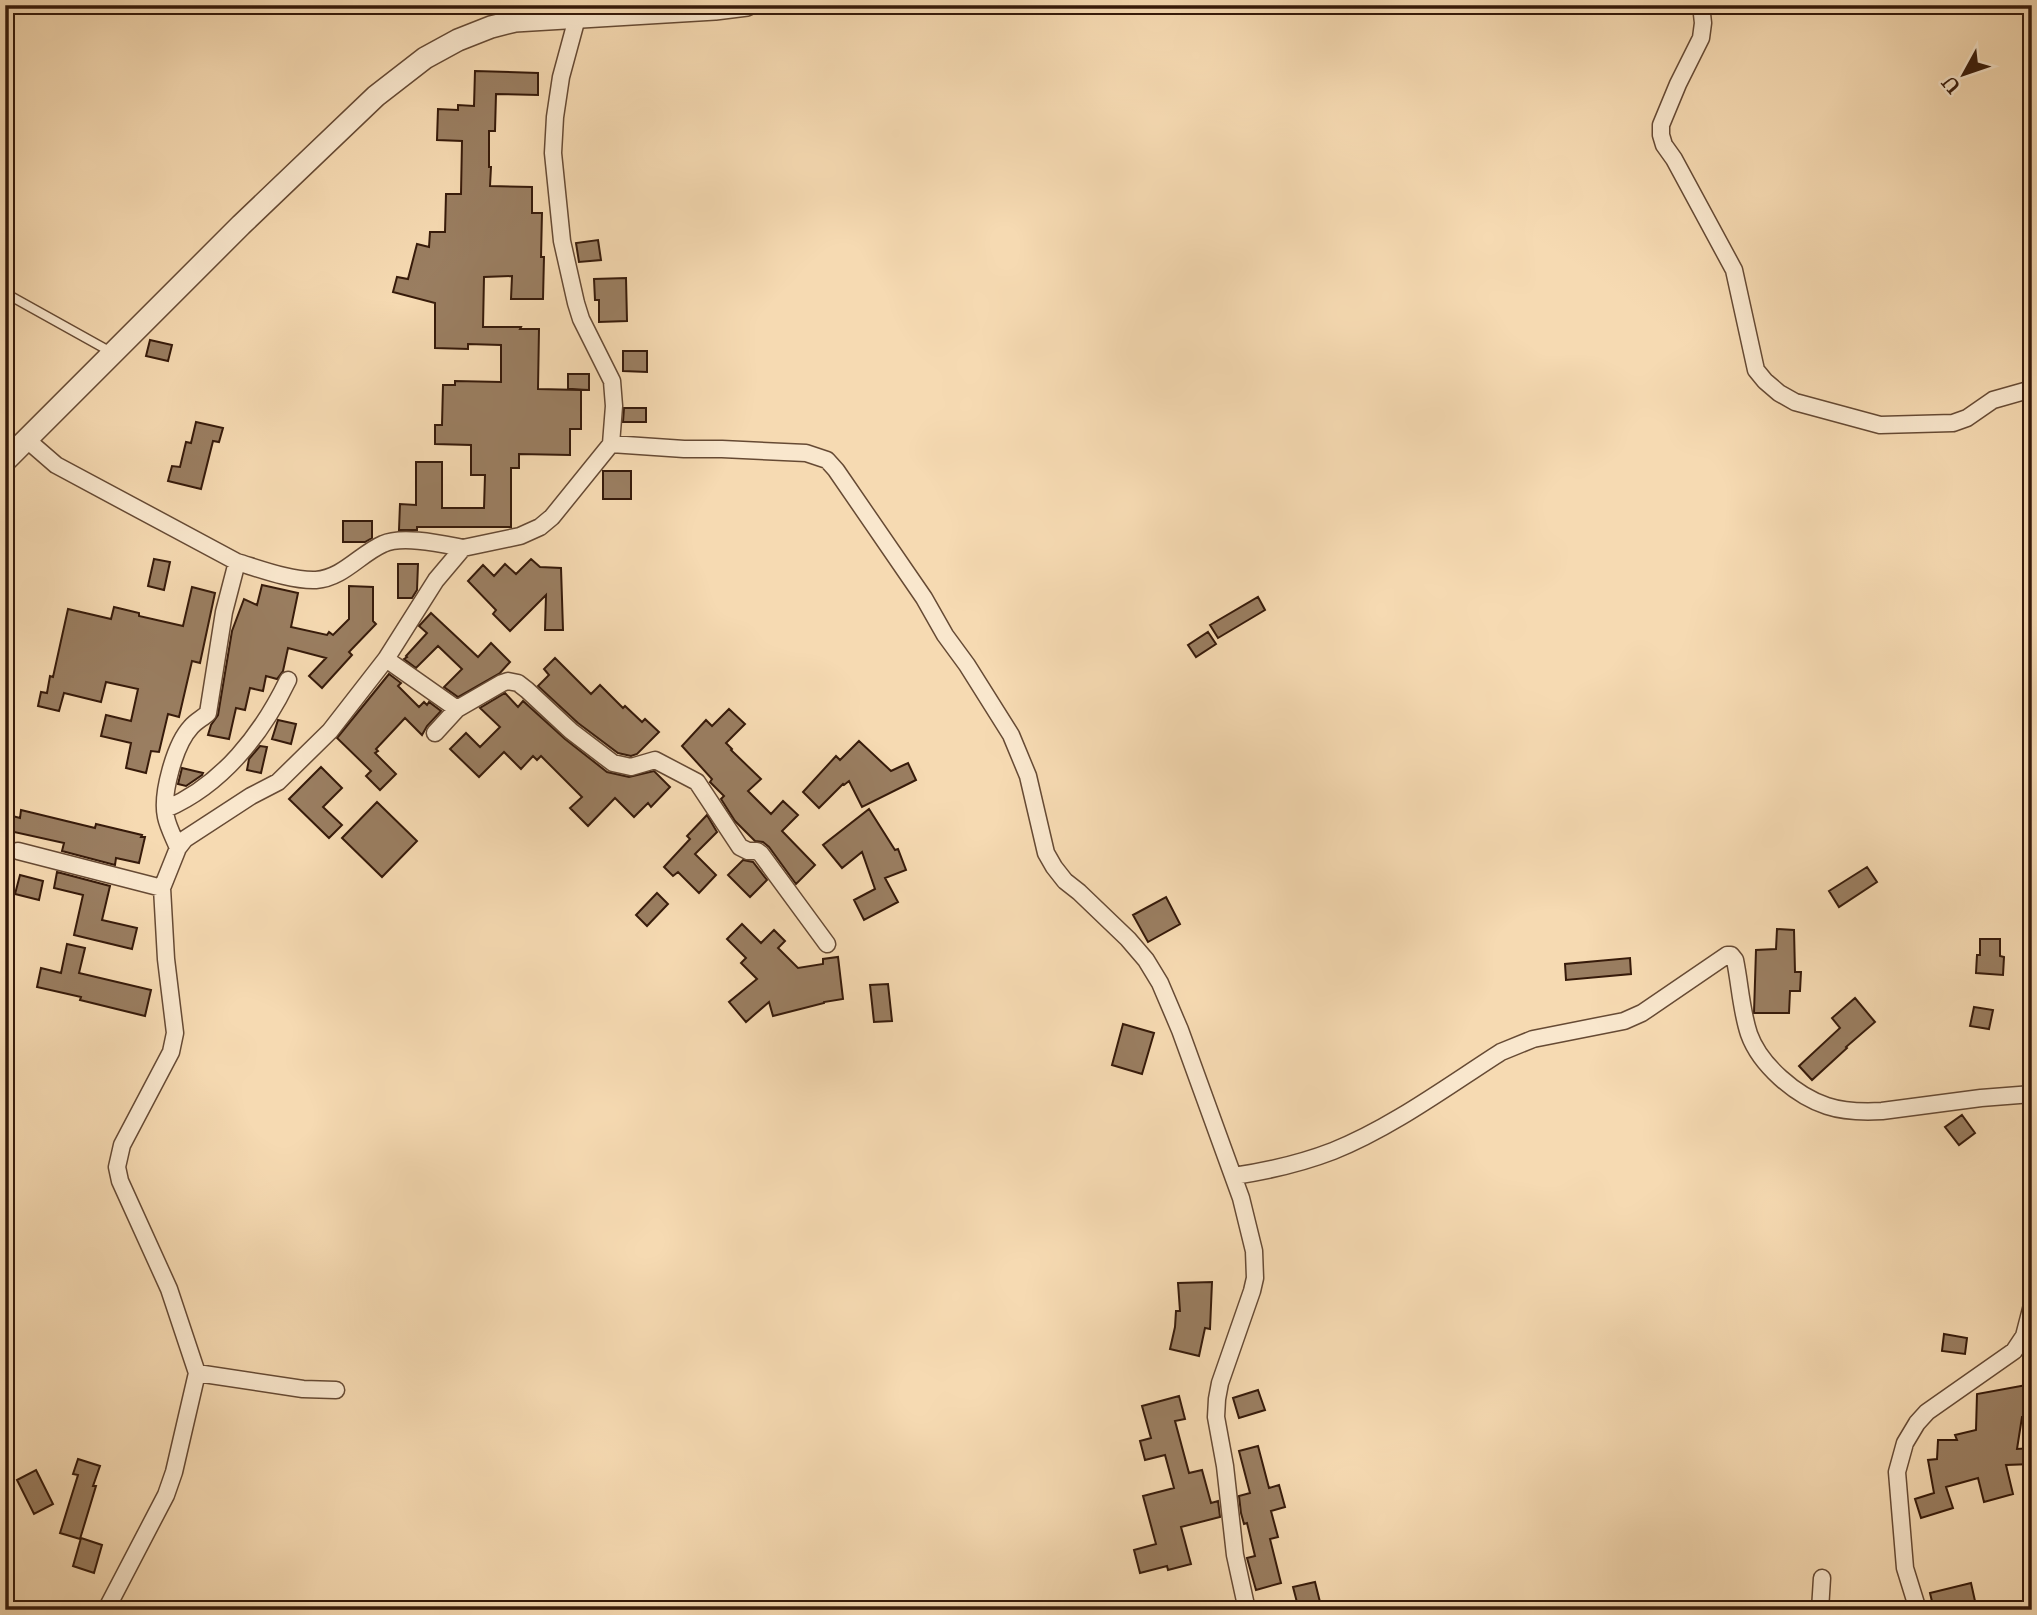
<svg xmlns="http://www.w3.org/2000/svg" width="2037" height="1615" viewBox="0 0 2037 1615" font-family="'IM FELL Double Pica',serif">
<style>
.building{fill:#9a7e61;stroke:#361a0a;stroke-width:2}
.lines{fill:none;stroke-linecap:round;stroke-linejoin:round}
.service-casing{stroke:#664a34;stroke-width:11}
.minor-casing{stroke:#664a34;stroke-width:19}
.tertiary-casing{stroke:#664a34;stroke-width:24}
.service{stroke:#f9e7cd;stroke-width:8}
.minor{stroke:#f9e7cd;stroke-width:16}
.tertiary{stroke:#f9e7cd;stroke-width:21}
</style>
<rect width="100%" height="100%" fill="#f6dab2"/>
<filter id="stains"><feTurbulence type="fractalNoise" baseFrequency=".00286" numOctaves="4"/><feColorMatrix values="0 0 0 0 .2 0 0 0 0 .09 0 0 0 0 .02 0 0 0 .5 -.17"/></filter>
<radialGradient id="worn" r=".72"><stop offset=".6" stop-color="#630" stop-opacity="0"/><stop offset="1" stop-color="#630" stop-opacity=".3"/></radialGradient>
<path class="building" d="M 475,71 L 538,73 L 538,95 L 496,94 L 495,131 L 489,131 L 489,167 L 491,167 L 490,186 L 532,187 L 532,213 L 542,213 L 541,257 L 544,257 L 543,299 L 511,299 L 512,276 L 484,277 L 483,327 L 521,327 L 520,329 L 539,329 L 538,389 L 581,390 L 581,429 L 570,429 L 570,455 L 519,454 L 519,468 L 511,468 L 511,527 L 417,527 L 417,530 L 399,530 L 400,504 L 416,505 L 416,462 L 442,462 L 442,508 L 484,508 L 485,475 L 471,475 L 471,445 L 435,444 L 435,425 L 442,425 L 443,385 L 455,385 L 455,381 L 501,382 L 501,345 L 468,344 L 468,349 L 435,348 L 435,303 L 393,292 L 397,277 L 408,279 L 417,244 L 429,247 L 430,232 L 445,232 L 446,194 L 461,194 L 462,141 L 437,140 L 438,109 L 458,110 L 458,105 L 474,106 Z
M 598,240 L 601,260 L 579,262 L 576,243 Z
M 626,278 L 627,321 L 599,322 L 599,300 L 595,300 L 594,279 Z
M 150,340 L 172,345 L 168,361 L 146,356 Z
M 623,351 L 647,351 L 647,372 L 623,371 Z
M 568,374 L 589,374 L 589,390 L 568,389 Z
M 624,408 L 646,408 L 646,422 L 623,422 Z
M 196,422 L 223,428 L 219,442 L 213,441 L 201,489 L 168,481 L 172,466 L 180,467 L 186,442 L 191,443 Z
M 603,471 L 631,471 L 631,499 L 603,499 Z
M 343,521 L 372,521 L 372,538 L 365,542 L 343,542 Z
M 154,559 L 170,562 L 164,590 L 148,586 Z
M 531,559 L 540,567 L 561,568 L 563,630 L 545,630 L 546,595 L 510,631 L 493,614 L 496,610 L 468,581 L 483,565 L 494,576 L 505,564 L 516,574 Z
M 398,564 L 418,564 L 417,590 L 412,598 L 398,598 Z
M 262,585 L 298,593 L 291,627 L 327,635 L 329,632 L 333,635 L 349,619 L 349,586 L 373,587 L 373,621 L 376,624 L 349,652 L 352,655 L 322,688 L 309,676 L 326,658 L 288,648 L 283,671 L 277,679 L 266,676 L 263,691 L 250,688 L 245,710 L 236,708 L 229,739 L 208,735 L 211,725 L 218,715 L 232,631 L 244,599 L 257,605 Z
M 192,587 L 215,593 L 200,663 L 192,661 L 179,717 L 168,714 L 159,752 L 151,751 L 146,773 L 126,768 L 131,743 L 101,736 L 106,715 L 131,721 L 138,689 L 106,682 L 101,702 L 64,693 L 59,711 L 38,706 L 41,692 L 47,693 L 50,676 L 53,677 L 68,609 L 111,619 L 114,607 L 139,613 L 139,616 L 183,626 Z
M 1258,597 L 1265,610 L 1218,638 L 1210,625 Z
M 431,613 L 478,657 L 491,643 L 510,662 L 500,673 L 458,697 L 444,687 L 462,669 L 438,646 L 416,668 L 404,659 L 407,657 L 406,656 L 427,633 L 419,626 Z
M 1208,632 L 1216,644 L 1196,657 L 1188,645 Z
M 555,658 L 591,694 L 600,685 L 623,708 L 625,706 L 642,722 L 645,719 L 659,732 L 637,754 L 631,756 L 618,753 L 578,723 L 538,686 L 549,675 L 544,669 Z
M 389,674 L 401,683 L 398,686 L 419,707 L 424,702 L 427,705 L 429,702 L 441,711 L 427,726 L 422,735 L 405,718 L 376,749 L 378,751 L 375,753 L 396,774 L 380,790 L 366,776 L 371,771 L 337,738 Z
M 505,693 L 518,707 L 523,701 L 565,739 L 607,772 L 629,777 L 654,771 L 670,787 L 651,807 L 648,803 L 634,817 L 615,798 L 588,826 L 570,808 L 582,797 L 541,756 L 537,760 L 533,756 L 521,769 L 504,752 L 479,777 L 450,749 L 466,733 L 480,747 L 500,727 L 480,708 Z
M 729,709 L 745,724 L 726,743 L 732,749 L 731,750 L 761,779 L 748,791 L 771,814 L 783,801 L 798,815 L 782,831 L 815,865 L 796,884 L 769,847 L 763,842 L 755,841 L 735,821 L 721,799 L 724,796 L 710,782 L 712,779 L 682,746 L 706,720 L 712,726 Z
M 278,720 L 296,724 L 291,744 L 272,739 Z
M 859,741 L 891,771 L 908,763 L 916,780 L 862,807 L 849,781 L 844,785 L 843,784 L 819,808 L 803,792 L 836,756 L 840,760 Z
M 260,746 L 267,747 L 261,773 L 247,770 L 249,759 Z
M 321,767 L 342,788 L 323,807 L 342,825 L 329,838 L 289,799 Z
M 182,768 L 203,773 L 202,775 L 186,786 L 178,784 Z
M 377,802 L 417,841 L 382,877 L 342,838 Z
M 869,809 L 895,850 L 898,849 L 906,870 L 885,878 L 898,902 L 864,920 L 854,900 L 875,889 L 862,852 L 842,868 L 823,845 Z
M 21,810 L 95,828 L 96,824 L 142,835 L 141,837 L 145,837 L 139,863 L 116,858 L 115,865 L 62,851 L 64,843 L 5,830 L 5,814 L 20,818 Z
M 707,815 L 717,832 L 695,854 L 716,875 L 699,893 L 678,872 L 673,876 L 664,867 L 690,839 L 687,836 Z
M 743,860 L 753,862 L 767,880 L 750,897 L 728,875 Z
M 1867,867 L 1877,882 L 1839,907 L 1829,891 Z
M 57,872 L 110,886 L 102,920 L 137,928 L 132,949 L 74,935 L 83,895 L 54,888 Z
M 20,875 L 43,881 L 39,900 L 15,894 Z
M 657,893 L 668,904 L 647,926 L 636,915 Z
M 1166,897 L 1180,924 L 1148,942 L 1133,915 Z
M 742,924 L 761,943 L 774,930 L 785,941 L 778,948 L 798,968 L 823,964 L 823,959 L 838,957 L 843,999 L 824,1002 L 824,1003 L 773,1016 L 769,1002 L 746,1022 L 729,1002 L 757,979 L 741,963 L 746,958 L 727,939 Z
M 1777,929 L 1794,930 L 1795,972 L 1801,972 L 1800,991 L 1790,991 L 1789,1013 L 1754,1013 L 1756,950 L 1776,949 Z
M 1980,939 L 2000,939 L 2000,956 L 2004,957 L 2003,975 L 1976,973 L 1977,955 L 1980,955 Z
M 67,944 L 85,948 L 79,973 L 151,990 L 145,1016 L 80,1000 L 81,997 L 37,987 L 41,968 L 61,973 Z
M 1630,958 L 1631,974 L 1566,980 L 1565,964 Z
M 888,984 L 892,1021 L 874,1022 L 870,985 Z
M 1855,998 L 1875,1022 L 1846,1047 L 1847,1048 L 1812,1080 L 1799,1066 L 1840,1028 L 1832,1018 Z
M 1974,1007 L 1993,1010 L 1989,1029 L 1970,1026 Z
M 1123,1024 L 1154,1033 L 1142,1074 L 1112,1065 Z
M 1962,1115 L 1975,1133 L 1959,1145 L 1945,1127 Z
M 1212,1282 L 1210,1329 L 1205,1328 L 1199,1356 L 1170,1349 L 1175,1327 L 1176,1311 L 1180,1311 L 1178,1283 Z
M 1944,1334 L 1967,1338 L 1965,1354 L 1942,1351 Z
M 2032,1384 L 2032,1417 L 2022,1417 L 2017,1449 L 2032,1448 L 2032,1464 L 2006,1465 L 2013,1494 L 1984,1502 L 1978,1478 L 1946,1487 L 1953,1508 L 1921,1518 L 1915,1499 L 1934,1493 L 1928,1460 L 1937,1459 L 1938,1440 L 1957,1440 L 1955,1435 L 1976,1430 L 1977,1394 Z
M 1258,1390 L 1265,1410 L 1239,1418 L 1233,1398 Z
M 1179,1396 L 1185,1419 L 1175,1421 L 1189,1473 L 1202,1470 L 1211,1503 L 1218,1501 L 1220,1517 L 1181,1527 L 1191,1564 L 1168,1570 L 1167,1566 L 1140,1573 L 1134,1550 L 1156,1544 L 1143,1496 L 1174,1488 L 1165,1455 L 1145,1460 L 1140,1441 L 1151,1438 L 1142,1406 Z
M 1258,1446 L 1269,1488 L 1279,1485 L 1285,1507 L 1271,1511 L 1278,1537 L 1270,1539 L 1281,1583 L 1256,1590 L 1247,1558 L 1255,1556 L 1247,1523 L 1244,1524 L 1241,1513 L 1239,1496 L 1250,1493 L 1239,1451 Z
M 78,1459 L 100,1466 L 93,1486 L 96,1486 L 80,1539 L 60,1533 L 78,1475 L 73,1474 Z
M 36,1470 L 53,1504 L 34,1514 L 17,1480 Z
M 81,1538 L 102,1545 L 94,1573 L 73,1566 Z
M 1315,1582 L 1322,1610 L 1299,1610 L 1293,1587 Z
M 1971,1583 L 1977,1610 L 1934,1610 L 1930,1593 Z"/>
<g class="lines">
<defs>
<path id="service" d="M 5,293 L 111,352"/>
<path id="minor" d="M 1701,5 L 1703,23 L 1701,38 L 1678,84 L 1661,125 L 1661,135 L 1664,145 L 1674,159 L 1734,270 L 1756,370 L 1765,381 L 1779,393 L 1795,402 L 1880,425 L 1953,423 L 1967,418 L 1993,400 L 2032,389
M 26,439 L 56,465 L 237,562 C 260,569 292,581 316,580 C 343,578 360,554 383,544 C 402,535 442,544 463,548
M 611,444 L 684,449 L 722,449 L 806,453 L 827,460 L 836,470 L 924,598 L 945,635 L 967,665 L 1011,735 L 1028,776 L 1046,853 L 1054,867 L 1065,881 L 1079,892 L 1128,939 L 1146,960 L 1160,983 L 1180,1030 L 1241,1198 L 1254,1251 L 1255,1278 L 1252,1291 L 1220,1383 L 1217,1399 L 1216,1417 L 1225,1466 L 1235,1555 L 1247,1610
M 386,659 L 457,709 L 435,733
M 457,709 L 502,683 L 508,681 L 518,683 L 527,690 L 571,731 L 613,763 L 631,767 L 655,760 L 697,782 L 740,847 L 748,851 L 757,851 L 761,854 L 827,944
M 166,809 C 222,785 262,734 288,680
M 178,848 C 174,838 168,827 166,817 C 161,794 175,744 191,727 C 196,721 203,718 208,713 L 224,612 L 237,562
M 18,851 L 162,888
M 1234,1176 C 1267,1171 1302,1163 1333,1151 C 1391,1128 1448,1086 1501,1052 L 1533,1039 L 1624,1021 L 1642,1013 L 1727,955 L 1731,955 L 1735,960 C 1740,984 1741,1010 1749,1034 C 1760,1065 1796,1096 1827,1106 C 1845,1112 1864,1112 1882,1111 L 1981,1098 L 2032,1094
M 197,1373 L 303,1389 L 336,1390
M 106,1610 L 166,1495 L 174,1472 L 197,1373 L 169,1289 L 120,1181 L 117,1167 L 122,1145 L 171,1052 L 175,1033 L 166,959 L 162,888 L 178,848 L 185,839 L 251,796 L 278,782 L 330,731 L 386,659 L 436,580 L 463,548 L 520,536 L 540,527 L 552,517 L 611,444 L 614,406 L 612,381 L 581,319 L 576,303 L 562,241 L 553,153 L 555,117 L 561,77 L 577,18 L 583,5
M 1820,1610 L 1822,1578
M 1918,1610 L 1905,1568 L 1897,1472 L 1905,1443 L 1917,1423 L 1927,1412 L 2014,1351 L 2024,1336 L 2032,1305"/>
<path id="tertiary" d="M 5,461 L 241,225 L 376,96 L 425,58 L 458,40 L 491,27 L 515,21 L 715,9 L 747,5"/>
</defs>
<use href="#service" class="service-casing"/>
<use href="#minor" class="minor-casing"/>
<use href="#tertiary" class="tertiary-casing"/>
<use href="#service" class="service"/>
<use href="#minor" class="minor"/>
<use href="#tertiary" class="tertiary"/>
</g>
<rect width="2037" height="1615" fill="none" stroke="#f6dab2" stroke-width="28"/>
<rect x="7" y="7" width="2023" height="1601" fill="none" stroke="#361a0a" stroke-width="3.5"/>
<rect x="14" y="14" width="2009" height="1587" fill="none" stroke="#361a0a" stroke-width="2"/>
<g transform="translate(1964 74) rotate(230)" stroke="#f9e7cd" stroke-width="5" paint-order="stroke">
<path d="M0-5L12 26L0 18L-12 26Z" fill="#361a0a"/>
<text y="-10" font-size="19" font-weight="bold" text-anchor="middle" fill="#361a0a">U</text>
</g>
<rect width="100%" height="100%" filter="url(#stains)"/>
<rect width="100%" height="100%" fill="url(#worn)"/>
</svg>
